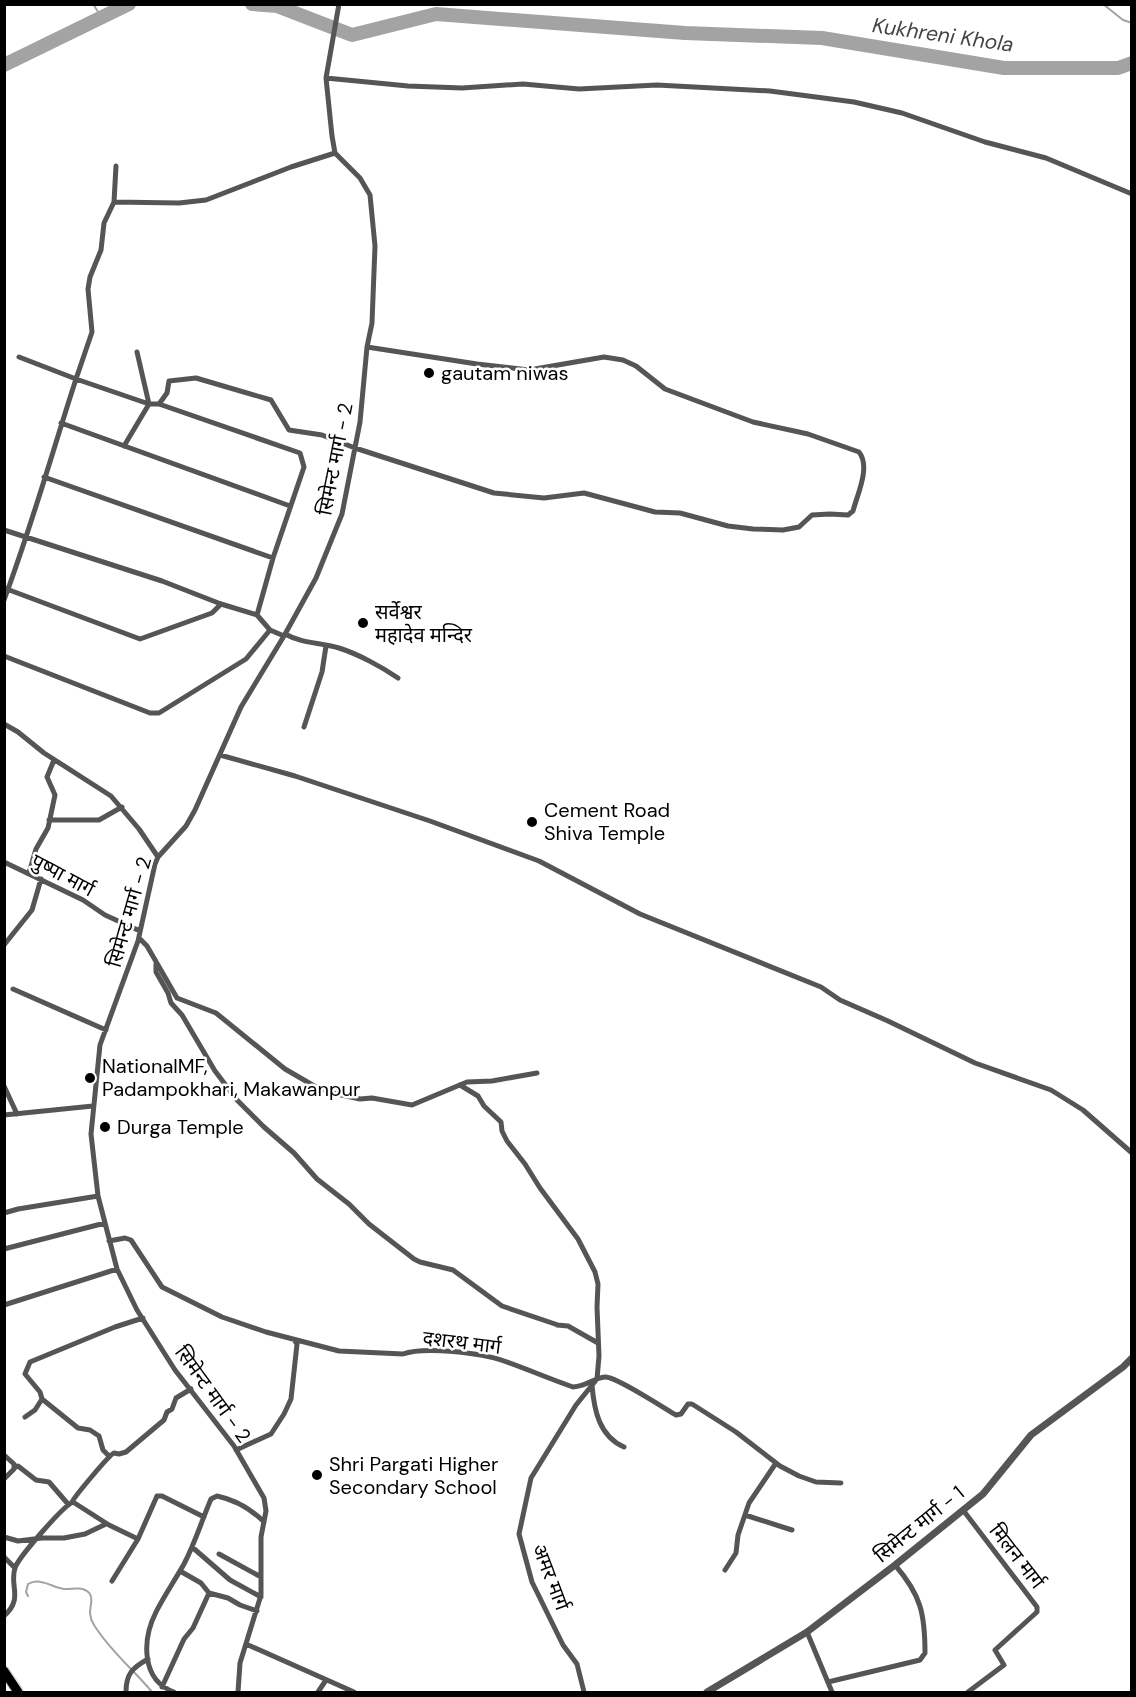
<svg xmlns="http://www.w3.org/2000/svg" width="1136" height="1697" viewBox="0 0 1136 1697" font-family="'DM Sans','Noto Sans Devanagari',sans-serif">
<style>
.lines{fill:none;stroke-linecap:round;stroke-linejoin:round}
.stream{stroke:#a3a3a3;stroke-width:2}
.river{stroke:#a3a3a3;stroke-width:14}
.trunk-casing{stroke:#dbdbdb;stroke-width:12}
.minor{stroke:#555;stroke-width:5}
.tertiary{stroke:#555;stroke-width:7}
.trunk{stroke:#000;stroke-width:9}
.poi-dot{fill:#000;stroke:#fff;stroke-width:2}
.labels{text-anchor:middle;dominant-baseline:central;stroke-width:5;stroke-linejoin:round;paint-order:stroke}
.poi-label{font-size:20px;fill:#000;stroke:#fff;text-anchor:start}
.street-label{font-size:20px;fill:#000;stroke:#fff}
.water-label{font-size:21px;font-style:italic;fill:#444;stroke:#fff}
</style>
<rect width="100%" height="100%" fill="#fff"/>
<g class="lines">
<path class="stream" d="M 93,4 L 102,18
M 1103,4 L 1123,20 L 1132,23
M 28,1596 L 26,1592 L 28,1584 C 40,1577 51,1587 64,1589 C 72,1590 83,1585 90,1594 C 95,1602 85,1611 94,1625 C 110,1651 133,1669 152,1692"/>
<path class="river" d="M 252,4 L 277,6 L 352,35 L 436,14 L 685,33 L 822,38 L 1004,68 L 1118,68 L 1132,63
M 4,65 L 129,4"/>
<defs>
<path id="trunk" d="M 4,1671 L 18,1692"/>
</defs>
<use href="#trunk" class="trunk-casing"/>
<path class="minor" d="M 326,78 L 408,86 L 462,88 L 523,84 L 579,89 L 657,85 L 770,91 L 854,102 L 902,113 L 985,142 L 1046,158 L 1132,194
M 114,202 L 179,203 L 206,200 L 291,167 L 335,153
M 19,357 L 76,379 L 92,332 L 88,289 L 90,277 L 101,250 L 104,223 L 114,202 L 116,166
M 159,404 L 167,393 L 169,381 L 196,378 L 271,400 L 289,430 L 322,435 L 355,448 L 494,493 L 544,498 L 584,493 L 655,512 L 680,513 L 728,526 L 753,529 L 783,530 L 799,527 L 812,515 L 830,514 L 848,515 L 853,511 C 857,495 871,467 859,452 L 808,434 L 753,422 L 665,389 L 636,366 L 623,360 L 604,357 L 529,370 L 477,364 L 367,347
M 61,423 L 290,506
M 124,446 L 149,404 L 137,352
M 4,530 L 162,581 L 221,604 L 257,615 L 270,630 L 284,636
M 4,588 L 140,639 L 212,613 L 221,604
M 4,600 C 31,528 52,453 76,379 L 149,404 L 159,404 L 300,453 L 304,467 L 273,558 L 44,477
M 257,615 L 273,558
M 285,634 C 303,644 320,642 339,648 C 358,654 382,667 398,678
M 4,656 L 150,713 L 159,713 L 246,659 L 270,630
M 4,724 L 18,732 L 44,753 L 111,796 L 139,829 L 158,857
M 304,727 L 322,672 L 326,646
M 220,755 L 295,776 L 430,821 L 539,861 L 640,914 L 821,987 L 840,1000 L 888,1021 L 975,1063 L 1051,1090 L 1083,1110 L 1132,1153
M 49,820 L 99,820 L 122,807
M 4,862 L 83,900 L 105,915 L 140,931
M 29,873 L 36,849 L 48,828 L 55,795 L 47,777 L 54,760
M 139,938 L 147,946 L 177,998 L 216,1013 L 285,1069 L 316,1087 L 332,1093 L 360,1099 L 372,1098 L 412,1105 L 467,1082 L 492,1081 L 537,1073
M 4,945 L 32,910 L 41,879
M 156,964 L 156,972 L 168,993 L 171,1003 L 182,1015 L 215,1071 L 237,1100 L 264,1127 L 294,1153 L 317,1179 L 349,1204 L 369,1224 L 414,1259 L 420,1262 L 453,1270 L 502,1306 L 558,1325
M 13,989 L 106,1030
M 460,1085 L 478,1096 L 484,1106 L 501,1122 L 502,1131 L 507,1141 L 525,1164 L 540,1188 L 578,1239 L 595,1272 L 598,1284 L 597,1307 L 599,1356 L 597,1379 L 576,1405 L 531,1478 L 519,1534 L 532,1582 L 563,1645 L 577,1664 L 584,1692
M 4,1086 L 17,1114
M 4,1115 L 93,1106
M 4,1213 L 18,1209 L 98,1196
M 109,1241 L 125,1238 L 131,1240 L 162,1287 L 222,1317 L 266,1332 L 339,1351 L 403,1354 C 424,1346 482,1353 504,1361 C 527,1369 550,1379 573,1387 C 588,1386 593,1378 605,1377 C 615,1376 664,1408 676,1415 L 681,1414 L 688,1404 L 692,1404 L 736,1432 L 780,1466 L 799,1476 L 816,1482 L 841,1483
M 4,1249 L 105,1223
M 4,1305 L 117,1269
M 557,1325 L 568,1326 L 598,1343
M 592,1385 C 594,1410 599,1436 624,1447
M 42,1399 L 78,1428 L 90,1430 L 99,1436 L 103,1450 L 108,1455
M 25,1417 L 35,1410 L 42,1399 L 40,1392 L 25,1374 L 30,1362 L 115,1327 L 143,1318
M 236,1450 L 271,1434 L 284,1414 L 291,1399 L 297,1344 L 295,1341
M 4,1455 L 14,1464 L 14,1469 L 4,1479
M 14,1468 L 18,1466 L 36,1480 L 49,1482 L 68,1504
M 72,1502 C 75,1496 109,1455 114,1453 L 119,1454 L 126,1452 L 164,1420 L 167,1412 L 172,1409 L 176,1398 L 191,1389
M 963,1510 L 1037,1607 L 1037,1612 L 995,1650 L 1004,1665 L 968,1692
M 745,1515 L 792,1530
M 4,1537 L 18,1541 L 42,1538 L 64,1538 L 85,1534 L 106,1524
M 192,1547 L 230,1580 L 261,1597
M 219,1554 L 261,1577
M 4,1557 L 15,1568
M 725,1570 L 736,1553 L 738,1535 L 749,1503 L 776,1463
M 112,1581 L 138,1539 L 157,1496 L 162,1496 L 204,1517
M 209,1593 L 228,1598 L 240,1605 L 257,1611
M 4,1616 C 24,1598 9,1586 15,1568 C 18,1558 63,1506 73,1502 L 109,1525 L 138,1539
M 807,1632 L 832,1692
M 246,1644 L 354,1692
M 828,1682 L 920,1660 L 925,1653 C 925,1614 921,1595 895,1565
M 162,1687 L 184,1639 L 193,1628 L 209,1593 L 201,1583 L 180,1571
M 126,1692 C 126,1674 132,1668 148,1659
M 174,1692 C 141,1680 142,1640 156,1612 C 164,1596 175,1580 184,1564 C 195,1543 202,1520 211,1499 L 217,1496 C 236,1500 250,1508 264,1522
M 238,1692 L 240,1663 L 261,1595 L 261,1537 L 266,1511 L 264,1498 L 234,1446 L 175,1370 L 137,1310 L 117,1269 L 98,1196 L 91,1134 L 100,1045 L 138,941 L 155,864 L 158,857 L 186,826 L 195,810 L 241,707 L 284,636 L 316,578 L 342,514 L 360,422 L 367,347 L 372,323 L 375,246 L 370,195 L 360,178 L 335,153 L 332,136 L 326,78 L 339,4
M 318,1692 L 326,1680"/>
<path class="tertiary" d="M 707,1692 L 807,1632 L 895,1565 L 983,1494 L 1031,1435 L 1123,1367 L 1132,1358"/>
<use href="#trunk" class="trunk"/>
</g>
<g class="poi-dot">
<circle cx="429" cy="373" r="6"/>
<circle cx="363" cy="623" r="6"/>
<circle cx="532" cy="822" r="6"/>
<circle cx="90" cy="1078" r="6"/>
<circle cx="105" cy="1127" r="6"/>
<circle cx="317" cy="1475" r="6"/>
</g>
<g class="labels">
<g class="poi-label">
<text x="441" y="373">gautam niwas</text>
<text x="375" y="612">सर्वेश्वर<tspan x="375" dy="23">महादेव मन्दिर</tspan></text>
<text x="544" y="810">Cement Road<tspan x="544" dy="23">Shiva Temple</tspan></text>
<text x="102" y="1066">NationalMF,<tspan x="102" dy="23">Padampokhari, Makawanpur</tspan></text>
<text x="117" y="1127">Durga Temple</text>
<text x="329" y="1464">Shri Pargati Higher<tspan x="329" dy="23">Secondary School</tspan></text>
</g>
<g class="street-label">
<text transform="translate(335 459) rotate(-79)">सिमेन्ट मार्ग - 2</text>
<text transform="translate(63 875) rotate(28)">पुष्पा मार्ग</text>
<text transform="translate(129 912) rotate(-74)">सिमेन्ट मार्ग - 2</text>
<text transform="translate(462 1342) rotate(7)">दशरथ मार्ग</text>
<text transform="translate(213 1394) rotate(54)">सिमेन्ट मार्ग - 2</text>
<text transform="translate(919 1524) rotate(-39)">सिमेन्ट मार्ग - 1</text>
<text transform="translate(1017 1556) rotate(52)">मिलन मार्ग</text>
<text transform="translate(551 1577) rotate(69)">अमर मार्ग</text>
</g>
<g class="water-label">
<text transform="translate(943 35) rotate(8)">Kukhreni Khola</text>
</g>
</g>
<rect width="1136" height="1697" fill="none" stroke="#000000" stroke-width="12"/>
</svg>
